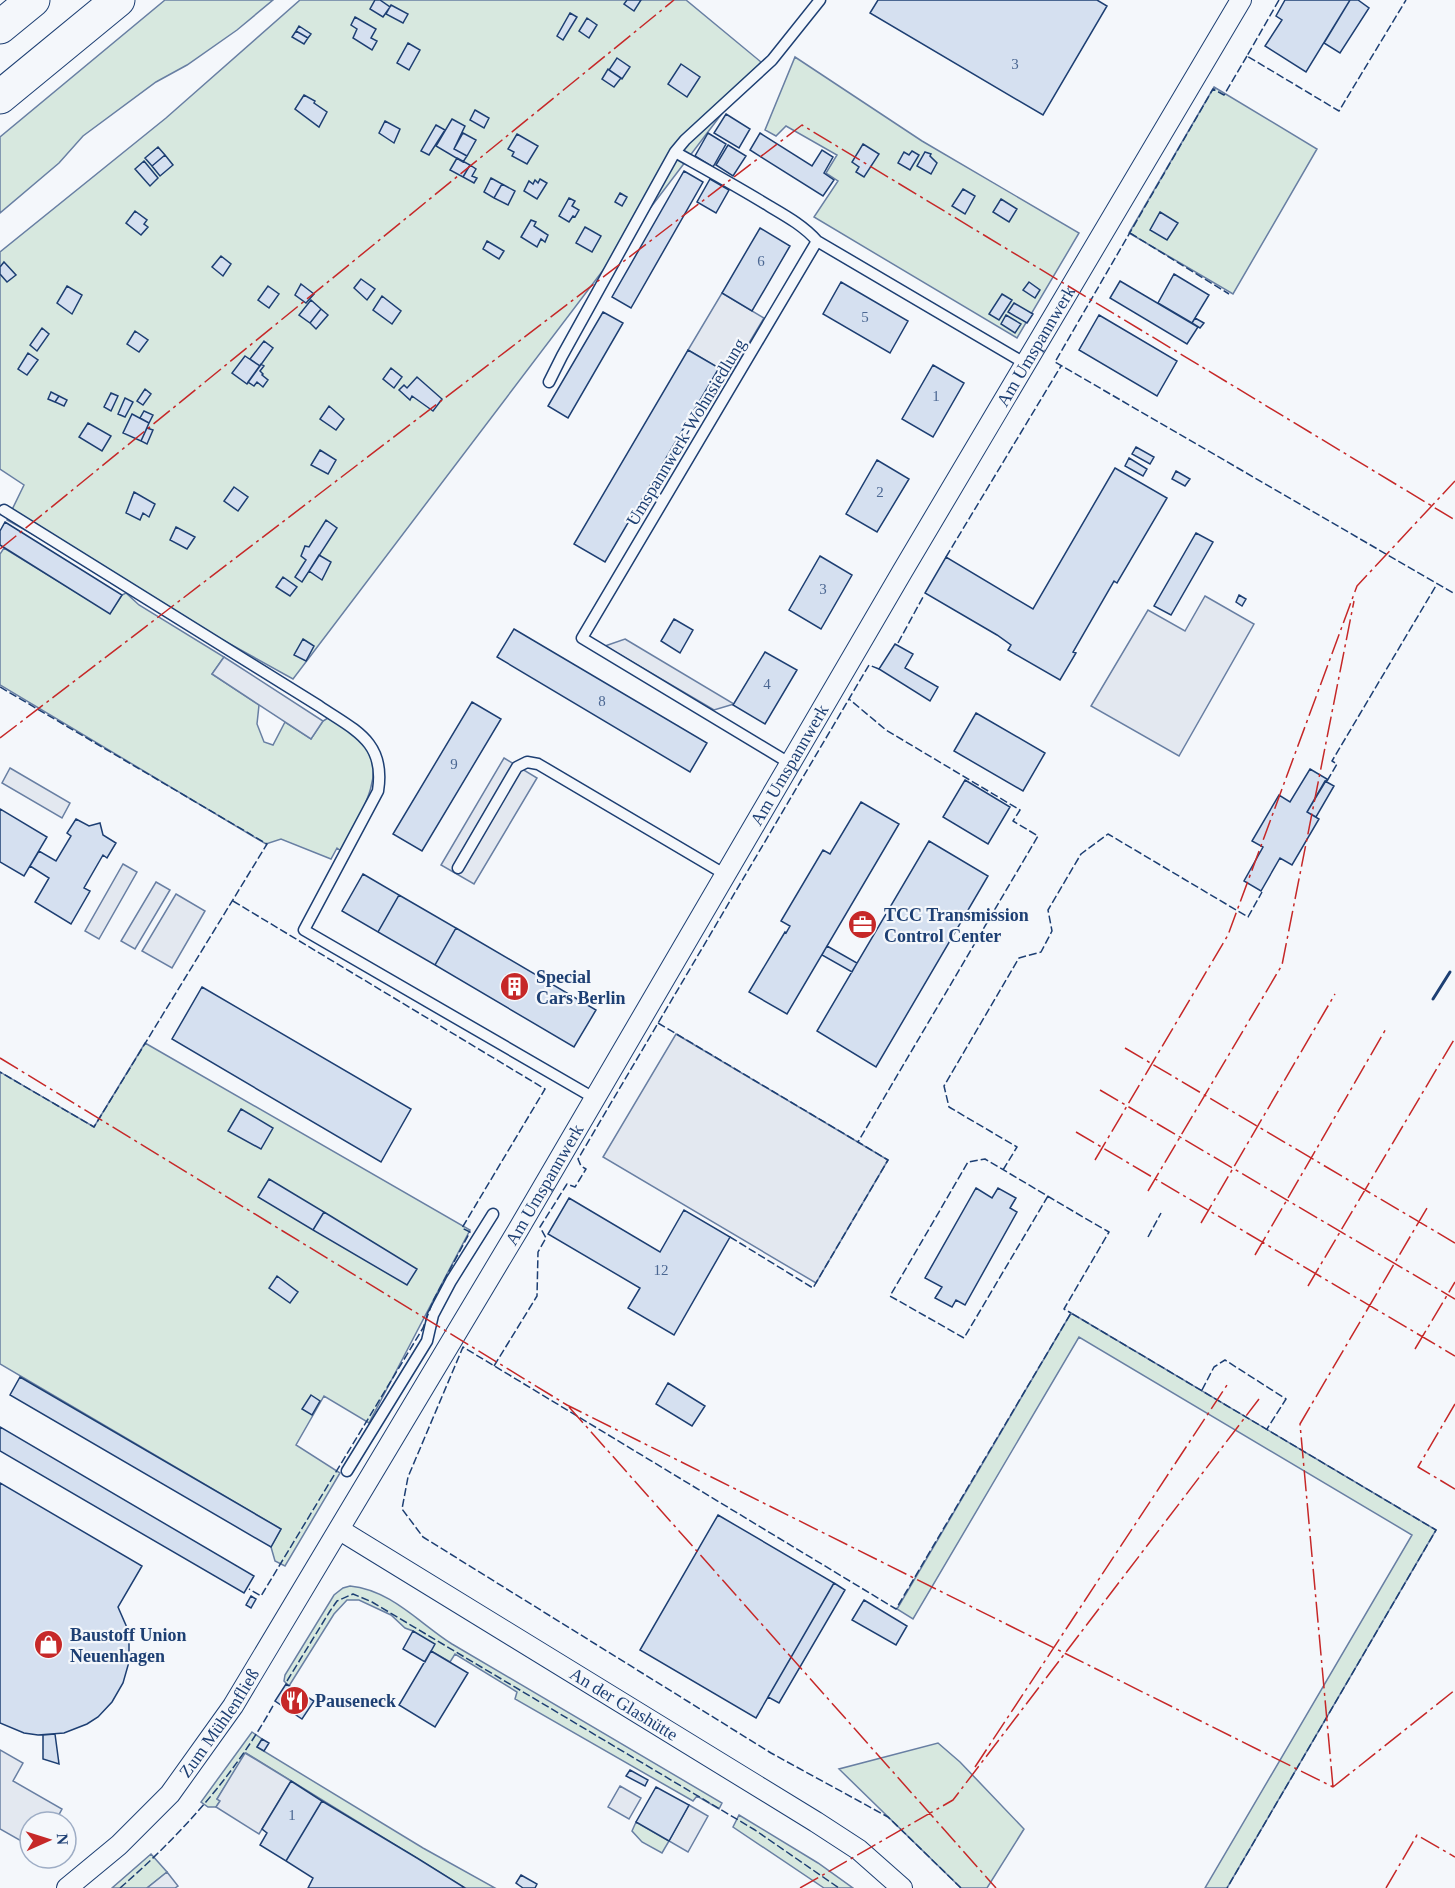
<svg xmlns="http://www.w3.org/2000/svg" width="1455" height="1888" viewBox="0 0 1455 1888" font-family="'Times New Roman',serif">
<style>
.green{fill:#d7e8df;stroke:#687fa3;stroke-width:1.5}
.parking{fill:#e3e8f0;stroke:#687fa3;stroke-width:1.5}
.building{fill:#d5e0f0;stroke:#1d3f73;stroke-width:1.5}
.lines{fill:none;stroke-linecap:round;stroke-linejoin:round}
.service-casing{stroke:#1d3f73;stroke-width:13}
.minor-casing{stroke:#1d3f73;stroke-width:22}
.motorway-casing{stroke:#1d3f73;stroke-width:35}
.service{stroke:#f4f7fb;stroke-width:10}
.minor{stroke:#f4f7fb;stroke-width:20}
.motorway{stroke:#f4f7fb;stroke-width:33}
.fence{stroke:#1d3f73;stroke-width:1.5;stroke-dasharray:8 3;stroke-linecap:butt}
.wall{stroke:#1d3f73;stroke-width:3}
.power{stroke:#c62828;stroke-width:1.5;stroke-dasharray:21 4.5 3 4.5;stroke-linecap:butt}
.labels{text-anchor:middle;dominant-baseline:central;stroke-width:4.5;stroke-linejoin:round;paint-order:stroke}
.number-label{font-size:15px;fill:#4b6792}
.street-label{font-size:18px;fill:#1d3f73;stroke:#f4f7fb}
.poi-label{font-size:18px;font-weight:bold;fill:#1d3f73;stroke:#f4f7fb;text-anchor:start}
</style>
<rect width="100%" height="100%" fill="#f4f7fb"/>
<path class="green" d="M 165,0 L 273,0 L 237,30 L 187,65 L 156,82 L 83,136 L 59,163 L 0,213 L 0,137 Z
M 300,0 L 686,0 L 761,62 L 293,679 L 7,520 L 24,485 L 0,469 L 0,252 L 166,118 Z
M 795,57 L 922,141 L 1079,233 L 1017,338 L 814,217 L 838,181 L 826,173 L 837,155 L 786,126 L 776,136 L 765,130 Z
M 1214,87 L 1317,149 L 1233,294 L 1129,233 Z
M 4,548 L 110,613 L 122,595 L 126,593 L 139,605 L 224,657 L 212,674 L 259,705 L 257,724 L 264,742 L 273,745 L 285,722 L 311,739 L 323,721 L 328,718 C 337,724 357,733 364,741 C 390,773 356,822 341,851 L 337,848 L 331,859 L 281,839 L 266,844 L 0,685 L 0,554 Z
M 145,1043 L 470,1230 L 369,1423 L 324,1396 L 296,1445 L 340,1473 L 285,1566 L 275,1561 L 271,1547 L 281,1529 L 0,1364 L 0,1072 L 94,1127 Z
M 1071,1313 L 1436,1530 L 1227,1888 L 1205,1888 L 1412,1535 L 1079,1337 L 913,1619 L 897,1609 Z
M 350,1586 C 391,1590 419,1623 452,1644 L 722,1803 L 719,1809 L 697,1796 L 693,1801 L 515,1699 L 517,1692 L 455,1654 L 450,1662 L 431,1651 L 413,1631 L 405,1628 L 391,1615 L 359,1600 L 347,1600 L 334,1614 L 289,1686 L 284,1681 L 285,1675 L 334,1595 L 343,1588 Z
M 252,1732 L 262,1739 L 257,1747 L 423,1848 L 495,1888 L 465,1888 L 246,1753 L 217,1799 L 220,1801 L 216,1807 L 208,1807 L 201,1802 Z
M 938,1743 L 960,1762 L 1024,1829 L 987,1888 L 961,1888 L 839,1769 Z
M 739,1815 L 818,1863 L 853,1888 L 824,1888 L 733,1827 Z
M 636,1822 L 669,1841 L 662,1853 L 642,1842 L 632,1831 Z
M 151,1854 L 167,1872 L 147,1888 L 112,1888 Z"/>
<path class="parking" d="M 722,293 L 764,318 L 730,375 L 688,350 Z
M 1205,596 L 1254,624 L 1179,756 L 1091,706 L 1148,610 L 1185,631 Z
M 625,639 L 734,704 L 714,710 L 605,646 Z
M 224,657 L 323,721 L 311,739 L 212,674 Z
M 504,758 L 537,778 L 474,884 L 441,865 Z
M 10,768 L 70,803 L 62,818 L 2,783 Z
M 123,864 L 137,872 L 99,939 L 85,931 Z
M 156,882 L 170,890 L 135,949 L 121,941 Z
M 176,894 L 205,911 L 172,968 L 142,951 Z
M 676,1034 L 888,1160 L 816,1283 L 603,1157 Z
M 0,1750 L 23,1763 L 13,1781 L 62,1809 L 55,1822 L 30,1822 L 30,1846 L 0,1829 Z
M 245,1753 L 291,1781 L 259,1834 L 216,1807 L 220,1801 L 217,1799 Z
M 620,1786 L 641,1798 L 629,1819 L 608,1807 Z
M 689,1805 L 708,1816 L 688,1852 L 669,1841 Z
M 167,1872 L 178,1886 L 175,1888 L 147,1888 Z"/>
<path class="building" d="M 375,0 L 380,0 L 390,7 L 383,17 L 370,9 Z
M 627,0 L 641,0 L 634,11 L 624,4 Z
M 878,0 L 1097,0 L 1107,6 L 1043,115 L 870,13 Z
M 1285,0 L 1350,0 L 1306,72 L 1265,46 L 1282,20 L 1276,16 Z
M 1350,0 L 1358,0 L 1369,8 L 1340,53 L 1324,43 Z
M 391,5 L 408,14 L 403,23 L 386,14 Z
M 570,13 L 577,17 L 563,40 L 557,36 Z
M 355,17 L 376,29 L 371,38 L 377,41 L 372,50 L 353,38 L 357,29 L 351,25 Z
M 587,18 L 597,25 L 589,38 L 579,31 Z
M 299,26 L 311,34 L 308,38 L 296,31 Z
M 296,31 L 308,38 L 304,44 L 292,37 Z
M 408,43 L 420,50 L 409,70 L 397,63 Z
M 617,58 L 630,67 L 622,79 L 609,70 Z
M 681,64 L 700,77 L 687,97 L 668,84 Z
M 608,69 L 621,78 L 614,87 L 602,79 Z
M 304,95 L 315,101 L 314,103 L 327,112 L 319,127 L 295,109 Z
M 475,110 L 489,118 L 484,128 L 470,120 Z
M 726,114 L 750,129 L 739,148 L 714,133 Z
M 452,119 L 465,126 L 454,149 L 467,156 L 463,162 L 436,146 Z
M 385,121 L 400,129 L 394,143 L 379,133 Z
M 436,125 L 445,130 L 429,155 L 421,151 Z
M 463,133 L 476,140 L 467,156 L 454,149 Z
M 708,133 L 726,144 L 713,167 L 695,156 Z
M 760,133 L 812,166 L 822,150 L 833,157 L 824,173 L 834,180 L 823,196 L 750,150 Z
M 517,134 L 538,146 L 527,164 L 512,156 L 514,152 L 508,149 Z
M 863,144 L 879,154 L 864,177 L 856,172 L 859,167 L 852,162 Z
M 728,145 L 746,156 L 733,176 L 716,165 Z
M 158,147 L 165,155 L 152,166 L 145,158 Z
M 912,151 L 919,155 L 910,170 L 898,163 L 904,152 L 909,155 Z
M 925,152 L 931,154 L 930,156 L 937,163 L 931,174 L 917,166 Z
M 165,155 L 173,165 L 160,176 L 152,166 Z
M 457,158 L 470,165 L 463,177 L 450,170 Z
M 144,161 L 158,178 L 150,186 L 135,169 Z
M 470,165 L 476,169 L 472,176 L 477,178 L 474,183 L 463,177 Z
M 684,171 L 703,182 L 631,308 L 612,297 Z
M 491,178 L 502,184 L 494,198 L 484,192 Z
M 540,179 L 547,183 L 537,199 L 524,191 L 529,181 L 533,184 L 535,180 L 538,183 Z
M 710,179 L 729,190 L 716,213 L 697,202 Z
M 502,184 L 515,191 L 508,205 L 494,198 Z
M 963,189 L 975,196 L 965,214 L 952,206 Z
M 620,193 L 627,197 L 622,206 L 615,202 Z
M 569,198 L 575,201 L 572,206 L 579,210 L 575,217 L 573,216 L 569,222 L 559,216 Z
M 1001,199 L 1017,209 L 1009,222 L 993,212 Z
M 135,211 L 147,220 L 144,224 L 148,227 L 141,235 L 126,223 Z
M 1160,212 L 1178,223 L 1167,240 L 1150,230 Z
M 531,220 L 536,222 L 534,226 L 548,235 L 545,242 L 541,239 L 537,247 L 521,237 Z
M 585,227 L 601,236 L 592,252 L 576,243 Z
M 760,228 L 790,246 L 752,311 L 722,293 Z
M 487,241 L 504,251 L 499,259 L 483,249 Z
M 221,256 L 231,264 L 223,276 L 212,267 Z
M 4,262 L 16,275 L 7,282 L 0,274 L 0,267 Z
M 1174,274 L 1209,295 L 1192,323 L 1158,303 Z
M 361,279 L 375,289 L 367,300 L 354,288 Z
M 1120,281 L 1198,327 L 1187,344 L 1110,298 Z
M 841,282 L 908,321 L 890,353 L 823,314 Z
M 1029,282 L 1040,290 L 1035,298 L 1023,290 Z
M 301,284 L 314,294 L 306,303 L 295,295 Z
M 67,286 L 82,295 L 72,314 L 57,303 Z
M 268,286 L 279,294 L 269,308 L 258,300 Z
M 1002,294 L 1012,300 L 999,320 L 989,314 Z
M 382,296 L 401,311 L 392,324 L 373,310 Z
M 311,300 L 321,309 L 310,323 L 299,315 Z
M 1014,303 L 1033,314 L 1027,323 L 1008,312 Z
M 321,309 L 328,315 L 316,329 L 310,323 Z
M 603,312 L 623,323 L 568,418 L 548,406 Z
M 1006,315 L 1021,324 L 1015,333 L 1001,324 Z
M 1099,315 L 1177,361 L 1157,396 L 1079,350 Z
M 1195,318 L 1204,323 L 1200,328 L 1192,323 Z
M 42,328 L 49,334 L 37,351 L 30,345 Z
M 135,331 L 148,340 L 139,352 L 127,344 Z
M 264,341 L 273,348 L 260,366 L 250,359 Z
M 688,350 L 719,368 L 605,562 L 574,544 Z
M 28,353 L 38,360 L 27,375 L 18,369 Z
M 245,356 L 260,366 L 247,384 L 232,373 Z
M 261,364 L 264,366 L 260,371 L 263,374 L 262,375 L 268,380 L 263,387 L 257,382 L 254,386 L 248,382 Z
M 933,365 L 964,383 L 933,437 L 902,419 Z
M 391,368 L 402,377 L 394,388 L 383,379 Z
M 417,377 L 442,399 L 433,411 L 412,396 L 410,400 L 399,390 L 404,385 L 407,388 Z
M 145,389 L 151,394 L 143,405 L 137,401 Z
M 51,392 L 59,396 L 55,402 L 48,399 Z
M 111,393 L 118,396 L 111,411 L 104,407 Z
M 59,396 L 67,400 L 64,406 L 55,402 Z
M 125,398 L 133,402 L 125,417 L 118,414 Z
M 329,406 L 344,419 L 336,430 L 320,419 Z
M 144,411 L 153,415 L 149,423 L 140,418 Z
M 132,414 L 149,423 L 141,441 L 123,433 Z
M 88,423 L 111,436 L 102,451 L 79,437 Z
M 147,428 L 153,430 L 147,444 L 141,441 Z
M 1136,447 L 1154,457 L 1150,464 L 1132,454 Z
M 320,450 L 336,460 L 328,474 L 311,465 Z
M 1129,458 L 1147,469 L 1143,476 L 1125,466 Z
M 877,460 L 909,479 L 877,532 L 846,514 Z
M 1115,468 L 1167,498 L 1117,583 L 1114,581 L 1073,652 L 1076,653 L 1060,680 L 1008,650 L 1011,645 L 997,635 L 925,593 L 946,557 L 1033,609 Z
M 1176,471 L 1190,479 L 1185,486 L 1172,479 Z
M 234,487 L 248,497 L 238,511 L 224,501 Z
M 134,492 L 155,504 L 149,517 L 143,513 L 140,520 L 126,513 Z
M 326,520 L 337,528 L 302,582 L 295,577 L 306,560 L 301,556 L 305,546 L 309,547 Z
M 5,522 L 122,595 L 110,614 L 0,545 L 0,531 Z
M 176,527 L 195,537 L 187,549 L 170,540 Z
M 1196,533 L 1213,542 L 1171,615 L 1154,606 Z
M 319,555 L 331,562 L 322,580 L 309,571 Z
M 820,556 L 852,575 L 821,629 L 789,610 Z
M 283,577 L 297,587 L 290,596 L 276,587 Z
M 1239,595 L 1246,599 L 1242,606 L 1236,602 Z
M 674,619 L 693,630 L 680,653 L 661,641 Z
M 514,629 L 707,743 L 690,772 L 497,657 Z
M 303,639 L 314,646 L 306,661 L 294,655 Z
M 895,644 L 913,654 L 905,668 L 938,687 L 930,701 L 879,669 Z
M 765,652 L 797,670 L 765,724 L 733,705 Z
M 472,702 L 501,719 L 422,851 L 393,834 Z
M 976,713 L 1045,753 L 1023,791 L 954,751 Z
M 1310,769 L 1327,779 L 1307,812 L 1319,819 L 1292,865 L 1280,858 L 1261,891 L 1244,881 L 1263,847 L 1252,841 L 1279,795 L 1290,802 Z
M 965,780 L 1010,807 L 988,844 L 943,817 Z
M 1325,781 L 1334,786 L 1316,817 L 1307,812 Z
M 861,802 L 899,824 L 787,1014 L 749,992 L 785,932 L 786,933 L 790,926 L 781,921 L 823,850 L 830,854 Z
M 0,809 L 47,837 L 24,876 L 0,862 Z
M 76,819 L 89,826 L 100,823 L 103,835 L 116,843 L 107,858 L 103,855 L 84,888 L 90,891 L 71,924 L 35,902 L 49,878 L 30,866 L 39,851 L 56,861 L 71,836 L 67,833 Z
M 929,841 L 988,876 L 876,1067 L 817,1031 Z
M 363,874 L 399,895 L 378,932 L 342,911 Z
M 399,895 L 456,928 L 435,965 L 378,932 Z
M 456,928 L 596,1010 L 574,1047 L 435,965 Z
M 827,946 L 857,963 L 852,972 L 822,955 Z
M 202,987 L 411,1109 L 381,1162 L 172,1039 Z
M 241,1109 L 273,1128 L 261,1149 L 228,1131 Z
M 269,1179 L 324,1212 L 313,1230 L 258,1197 Z
M 976,1188 L 992,1198 L 998,1188 L 1016,1198 L 1010,1208 L 1017,1212 L 965,1305 L 956,1300 L 952,1307 L 935,1298 L 942,1287 L 925,1278 Z
M 569,1198 L 660,1252 L 684,1210 L 730,1237 L 674,1335 L 628,1308 L 640,1288 L 548,1234 Z
M 324,1212 L 417,1269 L 407,1285 L 313,1230 Z
M 277,1276 L 298,1292 L 290,1303 L 269,1288 Z
M 20,1377 L 281,1529 L 271,1547 L 10,1395 Z
M 668,1383 L 705,1406 L 692,1426 L 656,1404 Z
M 311,1395 L 320,1401 L 312,1415 L 302,1409 Z
M 0,1427 L 254,1576 L 244,1593 L 0,1451 Z
M 0,1483 L 142,1566 L 118,1607 L 128,1630 L 129,1640 L 129,1662 L 123,1683 L 112,1702 L 98,1717 L 87,1724 L 64,1733 L 38,1735 L 24,1733 L 0,1723 Z
M 718,1515 L 834,1583 L 756,1718 L 640,1650 Z
M 834,1583 L 845,1590 L 779,1703 L 768,1697 Z
M 251,1596 L 256,1599 L 251,1608 L 246,1605 Z
M 864,1600 L 907,1626 L 896,1645 L 852,1620 Z
M 413,1631 L 435,1644 L 425,1662 L 403,1649 Z
M 431,1651 L 468,1673 L 435,1727 L 399,1705 Z
M 286,1684 L 314,1701 L 302,1719 L 275,1701 Z
M 55,1734 L 59,1764 L 43,1759 L 43,1735 Z
M 262,1739 L 269,1743 L 264,1751 L 257,1747 Z
M 630,1770 L 648,1780 L 645,1786 L 626,1776 Z
M 291,1781 L 322,1801 L 286,1861 L 260,1845 L 267,1833 L 262,1829 Z
M 656,1787 L 689,1805 L 669,1841 L 636,1822 Z
M 322,1801 L 417,1858 L 465,1888 L 308,1888 L 313,1878 L 286,1861 Z
M 521,1875 L 537,1884 L 535,1888 L 523,1888 L 516,1883 Z"/>
<g class="lines">
<defs>
<path id="service" d="M 675,152 C 707,170 738,187 769,206 C 786,216 804,226 817,241 L 1026,364
M 549,382 L 562,356 L 675,152 L 685,140 L 772,60 L 820,0
M 4,510 L 319,706 C 354,730 386,741 378,791 L 304,930 L 594,1098
M 791,764 L 582,638 L 817,241
M 458,868 L 517,767 L 527,762 L 538,764 L 726,875
M 347,1471 L 427,1341 L 433,1315 L 451,1281 L 493,1214"/>
<g id="minor">
<path id="s1" d="M 340,1530 L 816,1822 L 859,1850 L 902,1888"/>
<path id="s2" d="M 67,1888 L 119,1845 L 170,1794 L 233,1706 L 518,1230 L 902,572 L 1241,0"/>
</g>
<path id="motorway" d="M 0,27 L 33,0
M 0,97 L 118,0"/>
</defs>
<use href="#service" class="service-casing"/>
<use href="#minor" class="minor-casing"/>
<use href="#motorway" class="motorway-casing"/>
<use href="#service" class="service"/>
<use href="#minor" class="minor"/>
<use href="#motorway" class="motorway"/>
<path class="fence" d="M 1279,0 L 1247,56 L 1339,111 L 1406,0
M 1247,56 L 1224,95 L 1213,89 L 1055,362 L 1455,594
M 1130,233 L 1229,294
M 946,557 L 1061,366
M 898,643 L 923,597
M 0,687 L 267,844 L 94,1127 L 0,1072
M 1327,781 L 1337,764 L 1332,761 L 1437,584
M 233,901 L 545,1089 L 462,1228 L 470,1232 L 433,1301 L 423,1328 L 261,1596 L 249,1589
M 658,1023 L 858,1142
M 1003,1170 L 1017,1147 L 949,1107 L 944,1086 L 1019,958 L 1041,952 L 1052,931 L 1048,910 L 1081,854 L 1108,834 L 1248,917 L 1262,892
M 1048,1196 L 964,1338 L 890,1296 L 968,1162 L 985,1159 C 1026,1183 1067,1208 1109,1232 L 1064,1309 L 1071,1313
M 730,1237 L 813,1288 L 888,1160 L 858,1142 L 1038,836 L 1013,821 L 1020,810 L 886,730 L 849,699
M 1148,1237 L 1161,1213
M 494,1366 L 537,1296 L 538,1252 L 546,1238 L 540,1227 L 567,1184 L 575,1187 L 586,1169 L 581,1166 L 578,1159 L 869,665 L 879,669
M 1202,1390 L 1214,1367 L 1225,1360 L 1286,1399 L 1267,1429
M 287,1681 L 330,1611 L 337,1601 L 353,1594 L 372,1602 L 755,1830 L 839,1888
M 120,1888 C 181,1835 235,1775 274,1704
M 961,1888 L 888,1817 L 771,1753 L 423,1537 L 402,1509 L 408,1477 L 463,1347 L 896,1609 L 1071,1313 L 1436,1530 L 1227,1888"/>
<path class="wall" d="M 1433,999 L 1450,972"/>
<path class="power" d="M 0,549 L 674,0
M 0,738 L 802,125 L 1455,520
M 1125,1048 L 1455,1243
M 0,1058 L 567,1405 L 1333,1787
M 1100,1090 L 1455,1299
M 1076,1132 L 1455,1356
M 1095,1160 L 1228,935 L 1357,586 L 1455,481
M 1148,1191 L 1282,965 L 1354,601
M 1201,1223 L 1335,994
M 1255,1255 L 1387,1027
M 1308,1286 L 1455,1038
M 1415,1349 L 1455,1282
M 1455,1404 L 1418,1467 L 1455,1489
M 569,1407 L 996,1888
M 975,1767 L 1229,1382
M 1333,1787 L 1300,1424 L 1427,1208
M 1333,1787 L 1455,1690
M 800,1888 L 953,1800 L 1259,1399
M 1386,1888 L 1417,1835 L 1455,1857"/>
</g>
<defs>
<symbol id="office-disc" viewBox="-11 -11 22 22"><circle r="9.5" fill="#c62828" stroke="#f4f7fb"/><path d="M-6-3h4V-5.5h4V-3h4V5H-6ZM-1-4.5V-3h2v-1.5ZM-6 0V1H6V0Z" fill="#fff"/></symbol>
<symbol id="building-disc" viewBox="-11 -11 22 22"><circle r="9.5" fill="#c62828" stroke="#f4f7fb"/><path d="M-4-6H4V6H1V3H-1V6H-4ZM-2.5-4.3h1.7v1.8h-1.7ZM.8-4.3h1.7v1.8H.8ZM-2.5-1h1.7V.8h-1.7ZM.8-1h1.7V.8H.8Z" fill="#fff"/></symbol>
<symbol id="shop-disc" viewBox="-11 -11 22 22"><circle r="9.5" fill="#c62828" stroke="#f4f7fb"/><path d="M-5-2.5h2.3a2.7 3.5 0 0 1 5.4 0H5L5.5 6h-11ZM-1.5-2.5h3a1.5 2.3 0 0 0-3 0Z" fill="#fff"/></symbol>
<symbol id="restaurant-disc" viewBox="-11 -11 22 22"><circle r="9.5" fill="#c62828" stroke="#f4f7fb"/><path d="M-5-6h1v4h1v-4h1v4h1v-4h1v5L-1.5 .5V6h-2V.5L-5-1ZM5-6V6H3V1.5H1.5Q1.5-4 5-6Z" fill="#fff"/></symbol>
</defs>
<g fill-rule="evenodd">
<use href="#office-disc" x="846" y="908" width="33" height="33"/>
<use href="#building-disc" x="498" y="970" width="33" height="33"/>
<use href="#shop-disc" x="32" y="1628" width="33" height="33"/>
<use href="#restaurant-disc" x="278" y="1684" width="33" height="33"/>
</g>
<g class="labels">
<g class="number-label">
<text x="1015" y="64">3</text>
<text x="761" y="261">6</text>
<text x="865" y="317">5</text>
<text x="936" y="396">1</text>
<text x="880" y="492">2</text>
<text x="823" y="589">3</text>
<text x="767" y="684">4</text>
<text x="602" y="701">8</text>
<text x="454" y="764">9</text>
<text x="661" y="1270">12</text>
<text x="292" y="1815">1</text>
</g>
<g class="street-label">
<text stroke="none"><textPath href="#s2" startOffset="1827">Am Umspannwerk</textPath></text>
<text transform="translate(686 432) rotate(-59)">Umspannwerk-Wohnsiedlung</text>
<text stroke="none"><textPath href="#s2" startOffset="1341">Am Umspannwerk</textPath></text>
<text stroke="none"><textPath href="#s2" startOffset="855">Am Umspannwerk</textPath></text>
<text stroke="none"><textPath href="#s1" startOffset="333">An der Glashütte</textPath></text>
<text stroke="none"><textPath href="#s2" startOffset="226">Zum Mühlenfließ</textPath></text>
</g>
<g class="poi-label">
<text x="884" y="915">TCC Transmission<tspan x="884" dy="21">Control Center</tspan></text>
<text x="536" y="977">Special<tspan x="536" dy="21">Cars Berlin</tspan></text>
<text x="70" y="1635">Baustoff Union<tspan x="70" dy="21">Neuenhagen</tspan></text>
<text x="315" y="1701">Pauseneck</text>
</g>
</g>
<g transform="translate(48 1840) rotate(87)"><circle r="28" fill="#f4f7fb" stroke="#9eadc5" stroke-width="1.5"/>
<path d="M0-4.5L10 22L0 15L-10 22Z" fill="#c62828"/>
<text y="-9" font-size="16" font-weight="bold" text-anchor="middle" fill="#1d3f73">N</text>
</g>
</svg>
